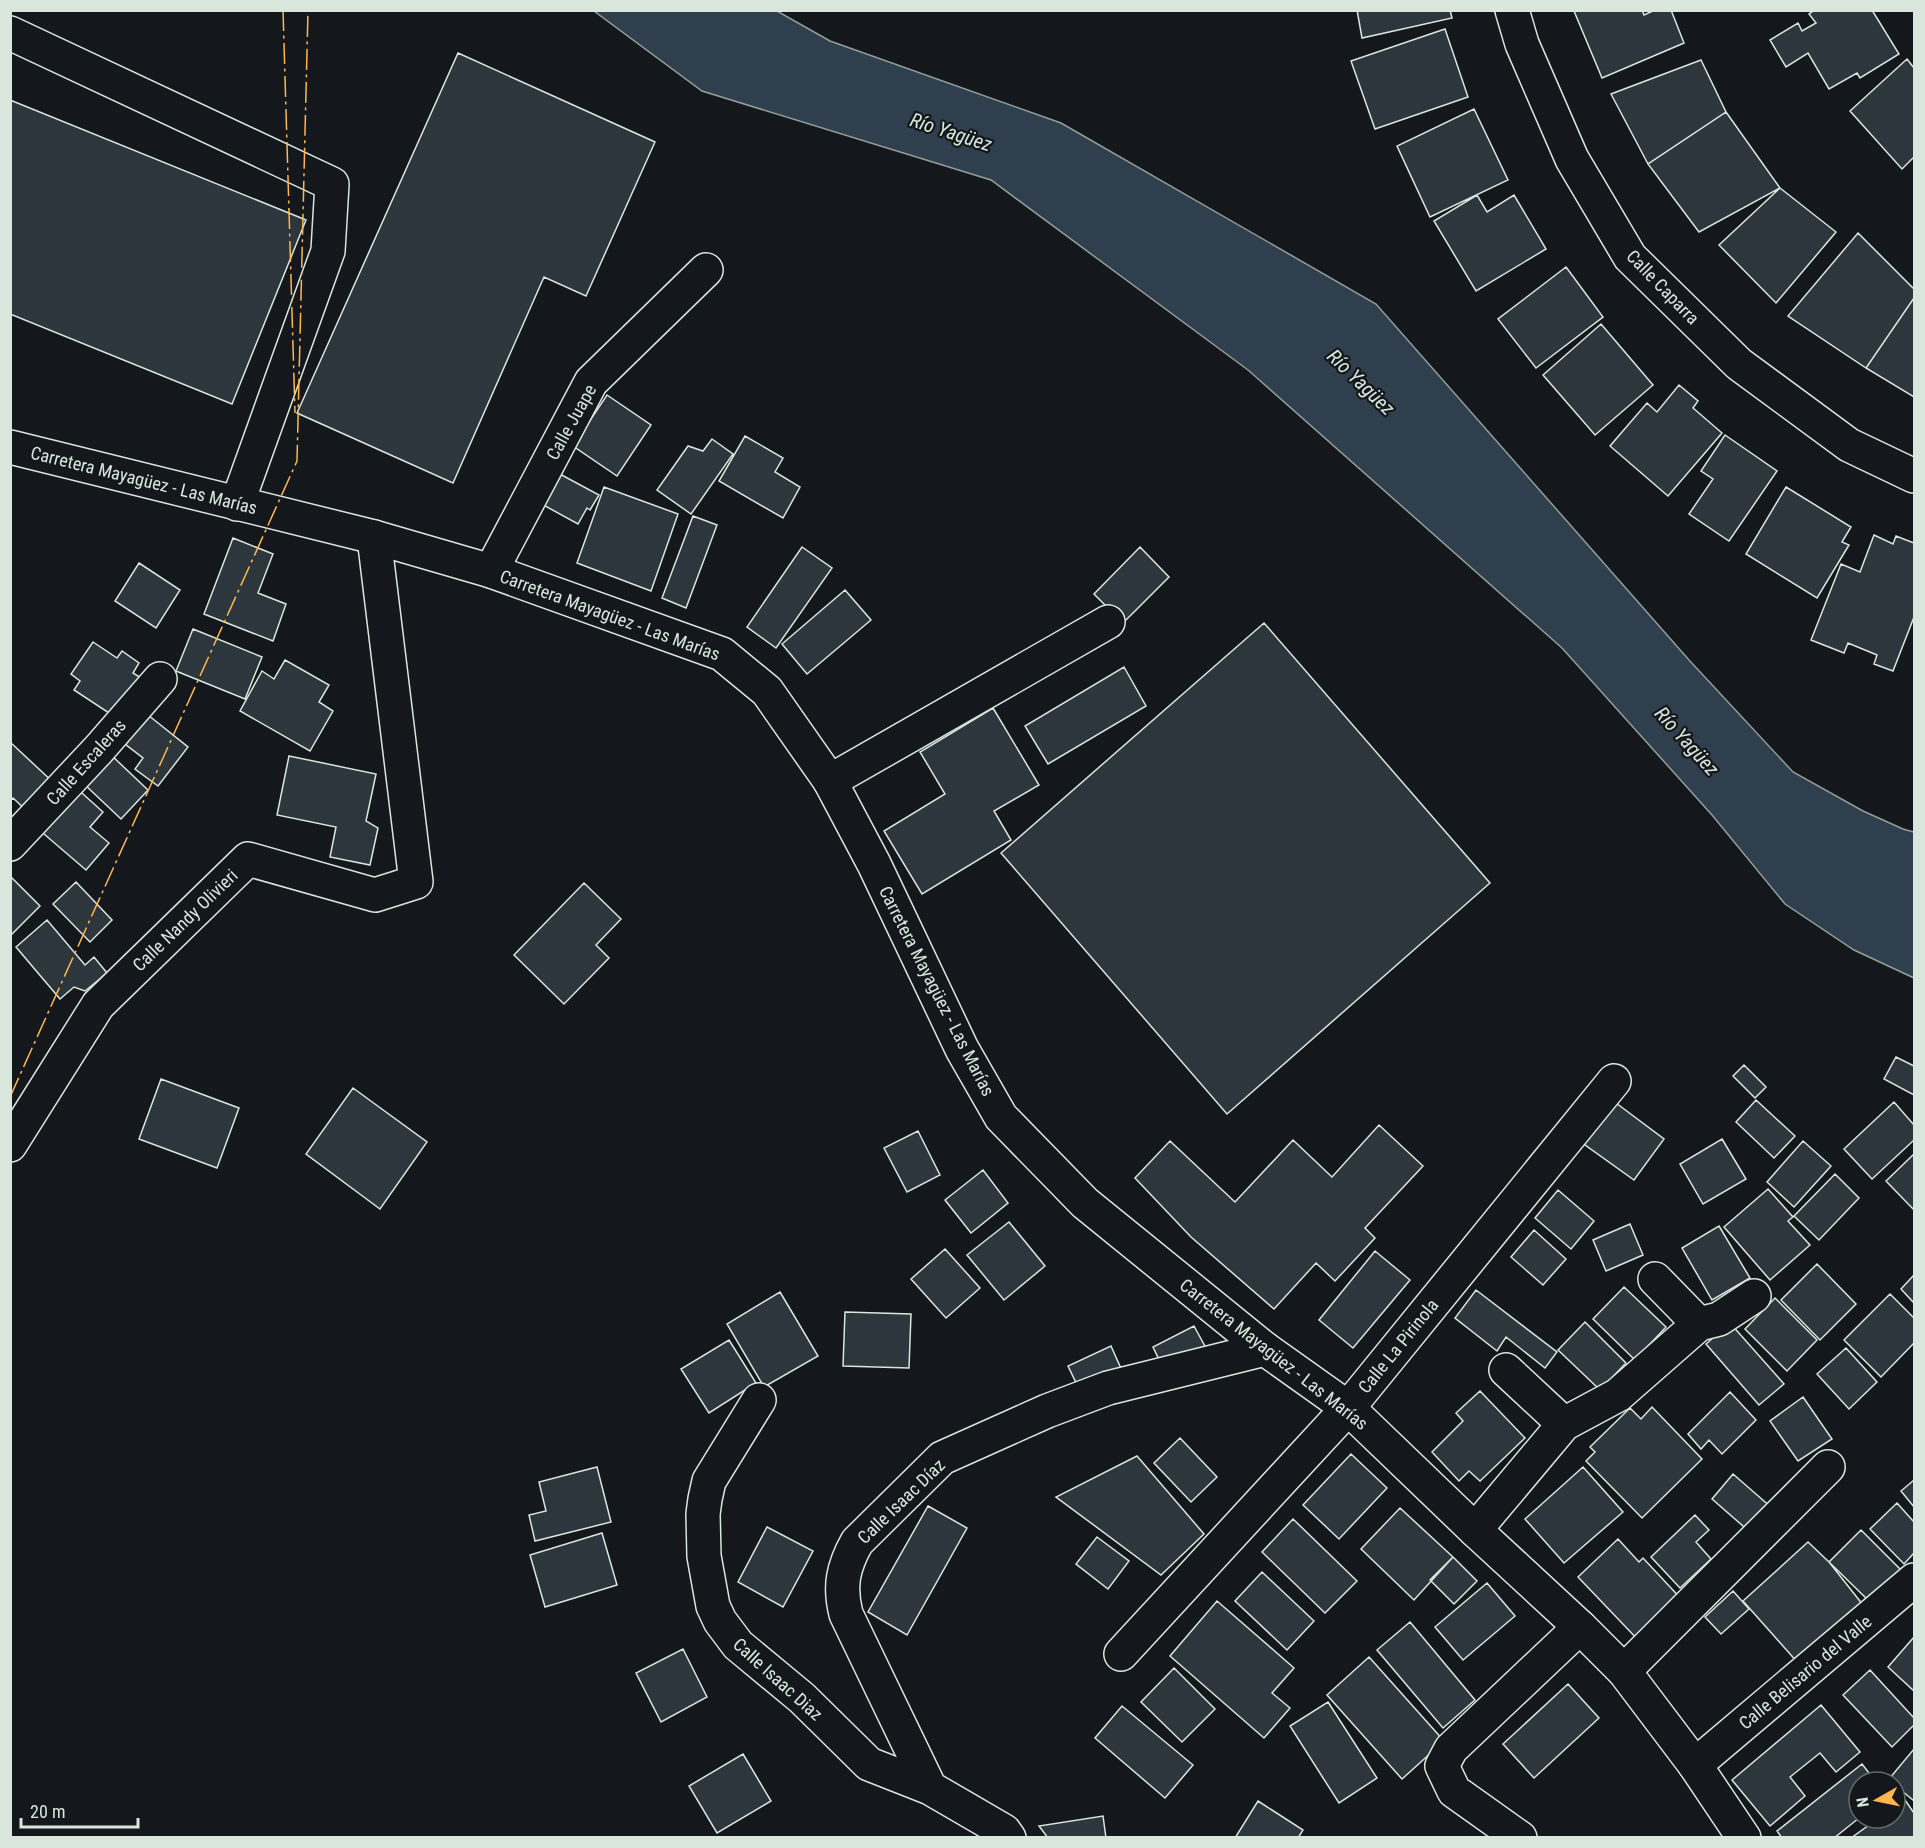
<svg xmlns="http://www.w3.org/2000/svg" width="1925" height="1848" viewBox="0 0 1925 1848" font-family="'Roboto Condensed',sans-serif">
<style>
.water{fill:#2f3f4d;stroke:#939e99;stroke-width:1.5}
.building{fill:#2c363c;stroke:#d8e6dc;stroke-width:1.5}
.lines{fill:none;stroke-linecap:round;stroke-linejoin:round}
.minor-casing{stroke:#d8e6dc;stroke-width:36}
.major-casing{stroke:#d8e6dc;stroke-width:36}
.minor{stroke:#14181c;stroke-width:33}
.major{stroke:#14181c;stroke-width:33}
.power{stroke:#ffb74d;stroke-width:1.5;stroke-dasharray:21 4.5 3 4.5;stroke-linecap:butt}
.labels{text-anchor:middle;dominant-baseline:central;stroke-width:4.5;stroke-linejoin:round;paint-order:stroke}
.street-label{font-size:18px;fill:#d8e6dc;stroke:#14181c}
.water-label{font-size:20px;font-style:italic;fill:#d8e6dc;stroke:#14181c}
</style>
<rect width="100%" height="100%" fill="#14181c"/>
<path class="water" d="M 594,11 L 777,11 L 830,41 L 1061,123 L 1376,304 L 1689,660 L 1793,772 L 1863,811 L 1903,829 L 1914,832 L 1914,978 L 1854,950 L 1785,904 L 1712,815 L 1562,648 L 1248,370 L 991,180 L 702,91 Z"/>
<path class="building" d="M 1357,10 L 1450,10 L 1452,18 L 1362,38 Z
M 1642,10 L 1644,15 L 1655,10 L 1671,10 L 1684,43 L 1602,78 L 1574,11 Z
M 1815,10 L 1872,10 L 1899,54 L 1860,78 L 1857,73 L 1829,89 L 1808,53 L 1786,67 L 1770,40 L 1798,23 L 1802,31 L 1816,23 L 1809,14 Z
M 1445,29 L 1468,97 L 1375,129 L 1351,61 Z
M 458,53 L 655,142 L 586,296 L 544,277 L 453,483 L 297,413 Z
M 1907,59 L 1914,68 L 1914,157 L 1902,169 L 1850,111 Z
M 1701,60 L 1726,112 L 1648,164 L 1611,94 Z
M 10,100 L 306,220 L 232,404 L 10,314 Z
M 1474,109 L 1508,180 L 1430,217 L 1397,146 Z
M 1726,112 L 1780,188 L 1699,232 L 1648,164 Z
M 1780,188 L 1836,232 L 1776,303 L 1719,245 Z
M 1477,195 L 1487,212 L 1514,195 L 1546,249 L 1476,291 L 1434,221 Z
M 1858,233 L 1914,289 L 1914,298 L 1866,368 L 1788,316 Z
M 1566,267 L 1603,317 L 1536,368 L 1498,319 Z
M 1914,298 L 1914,397 L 1866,368 Z
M 1601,324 L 1653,385 L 1595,435 L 1543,375 Z
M 1679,385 L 1698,401 L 1693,408 L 1722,433 L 1668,496 L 1610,446 L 1647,403 L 1657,412 Z
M 607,395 L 651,425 L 617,476 L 573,446 Z
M 1725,435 L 1777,471 L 1729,541 L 1689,514 L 1713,479 L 1701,471 Z
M 745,436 L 783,458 L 775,472 L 800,487 L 783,518 L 719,481 Z
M 712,439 L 733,454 L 691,514 L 657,490 L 688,446 L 703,451 Z
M 558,473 L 599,495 L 590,510 L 587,508 L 578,524 L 538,502 Z
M 604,487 L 678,514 L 651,591 L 577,563 Z
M 1786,487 L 1851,527 L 1842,542 L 1849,545 L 1817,598 L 1746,554 Z
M 693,516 L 717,525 L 686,608 L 662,598 Z
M 1874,535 L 1893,544 L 1896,536 L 1914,543 L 1914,617 L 1893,671 L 1874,664 L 1877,655 L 1848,643 L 1844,653 L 1811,640 L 1841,564 L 1860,572 Z
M 233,538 L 273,554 L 258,593 L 286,604 L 273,641 L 204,614 Z
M 802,547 L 832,568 L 776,648 L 747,627 Z
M 1140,547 L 1169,577 L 1123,623 L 1094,594 Z
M 139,563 L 180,590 L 156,628 L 115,601 Z
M 845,590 L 871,620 L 807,674 L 782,644 Z
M 1264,623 L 1490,883 L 1227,1114 L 1001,853 Z
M 193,629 L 262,657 L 245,699 L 176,671 Z
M 93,642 L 117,658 L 122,651 L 139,663 L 133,673 L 141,678 L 115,717 L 74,690 L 80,681 L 71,674 Z
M 285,660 L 329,685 L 319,702 L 333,711 L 310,751 L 240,711 L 262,671 L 274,679 Z
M 1124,667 L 1146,706 L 1048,764 L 1025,726 Z
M 993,708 L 1039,785 L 994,811 L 1011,840 L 922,894 L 884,831 L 945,794 L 920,752 Z
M 148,715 L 188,747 L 158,786 L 135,769 L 143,758 L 125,744 Z
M 10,742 L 55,784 L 28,812 L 13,798 L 10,801 Z
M 110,754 L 148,790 L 121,819 L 83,783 Z
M 289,756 L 376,774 L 366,821 L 378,828 L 370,865 L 330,857 L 336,827 L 277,815 Z
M 73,785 L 103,812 L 90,827 L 109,843 L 86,870 L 37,828 Z
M 10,876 L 40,906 L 10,936 Z
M 76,882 L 112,920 L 90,942 L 53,904 Z
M 584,883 L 621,919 L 596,945 L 609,958 L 564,1004 L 514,955 Z
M 47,920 L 85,965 L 94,957 L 107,973 L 85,991 L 74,987 L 60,999 L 16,947 Z
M 1896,1057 L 1914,1066 L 1914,1095 L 1884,1079 Z
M 1744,1065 L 1766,1087 L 1755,1098 L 1733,1076 Z
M 161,1079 L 239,1108 L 217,1168 L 139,1139 Z
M 353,1088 L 427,1142 L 380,1209 L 306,1154 Z
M 1612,1100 L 1664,1139 L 1634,1180 L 1581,1142 Z
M 1756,1100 L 1795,1136 L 1774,1158 L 1736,1122 Z
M 1894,1102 L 1914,1125 L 1914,1140 L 1872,1179 L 1844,1149 Z
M 1379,1125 L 1423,1166 L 1365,1228 L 1375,1238 L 1335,1281 L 1316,1263 L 1274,1309 L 1191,1237 L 1135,1178 L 1170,1141 L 1235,1202 L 1293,1140 L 1332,1177 Z
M 918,1131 L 940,1175 L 907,1192 L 884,1148 Z
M 1722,1139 L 1746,1179 L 1703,1204 L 1680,1164 Z
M 1803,1141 L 1831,1166 L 1794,1207 L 1767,1182 Z
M 1914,1154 L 1914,1210 L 1886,1181 Z
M 983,1170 L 1008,1203 L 971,1233 L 945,1200 Z
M 1835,1174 L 1859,1198 L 1819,1240 L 1794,1216 Z
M 1768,1189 L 1793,1217 L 1788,1221 L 1810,1245 L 1770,1280 L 1724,1227 Z
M 1558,1190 L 1594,1221 L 1571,1249 L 1535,1218 Z
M 1009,1222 L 1045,1266 L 1004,1300 L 967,1255 Z
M 1630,1224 L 1643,1255 L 1606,1271 L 1593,1240 Z
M 1719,1226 L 1750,1278 L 1712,1300 L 1682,1248 Z
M 1534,1230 L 1566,1259 L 1543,1285 L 1511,1257 Z
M 945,1249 L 980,1288 L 946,1318 L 911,1279 Z
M 1375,1251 L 1410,1280 L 1353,1348 L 1319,1320 Z
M 1817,1264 L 1856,1304 L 1820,1340 L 1781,1300 Z
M 1914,1275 L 1914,1303 L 1901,1289 Z
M 1624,1287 L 1666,1327 L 1635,1360 L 1593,1319 Z
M 1476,1290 L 1557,1352 L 1545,1368 L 1506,1337 L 1497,1351 L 1455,1318 Z
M 780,1292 L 818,1356 L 764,1387 L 727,1324 Z
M 1890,1294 L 1914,1318 L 1914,1343 L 1881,1377 L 1844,1340 Z
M 1775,1298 L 1817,1340 L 1787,1371 L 1745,1329 Z
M 845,1312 L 911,1314 L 909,1368 L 843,1366 Z
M 1585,1322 L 1626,1363 L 1600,1390 L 1558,1350 Z
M 1730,1323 L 1784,1384 L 1759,1405 L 1706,1344 Z
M 1194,1326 L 1207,1350 L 1165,1372 L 1153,1347 Z
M 729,1340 L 756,1383 L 709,1413 L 681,1369 Z
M 1111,1346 L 1123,1373 L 1081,1393 L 1068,1366 Z
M 1846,1348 L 1877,1382 L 1849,1409 L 1817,1374 Z
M 1480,1391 L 1525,1438 L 1480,1481 L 1469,1471 L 1459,1481 L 1432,1452 L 1463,1421 L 1456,1413 Z
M 1730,1392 L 1756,1420 L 1722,1454 L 1709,1440 L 1701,1449 L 1688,1434 Z
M 1803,1397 L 1832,1439 L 1798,1461 L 1770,1421 Z
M 1652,1407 L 1702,1459 L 1642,1518 L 1586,1461 L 1595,1452 L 1590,1447 L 1630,1408 L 1641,1419 Z
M 1180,1438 L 1217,1477 L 1191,1502 L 1154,1463 Z
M 1351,1454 L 1387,1488 L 1339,1539 L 1303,1505 Z
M 1137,1456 L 1204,1534 L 1161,1575 L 1056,1497 Z
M 597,1467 L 611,1522 L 535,1541 L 529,1515 L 546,1511 L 539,1482 Z
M 1583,1467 L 1623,1512 L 1564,1563 L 1525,1519 Z
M 1733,1474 L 1772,1508 L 1751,1533 L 1712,1499 Z
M 1914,1480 L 1914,1507 L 1901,1491 Z
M 1897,1503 L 1914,1522 L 1914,1553 L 1904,1564 L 1870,1529 Z
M 928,1506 L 967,1528 L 907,1635 L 868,1612 Z
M 1400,1508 L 1453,1557 L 1414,1600 L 1361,1549 Z
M 1695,1515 L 1709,1530 L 1696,1542 L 1711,1559 L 1680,1588 L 1651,1557 Z
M 1293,1519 L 1357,1581 L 1325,1613 L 1262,1552 Z
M 767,1527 L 813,1551 L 783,1607 L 738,1582 Z
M 1861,1530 L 1901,1570 L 1869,1601 L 1829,1562 Z
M 602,1533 L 617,1585 L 545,1607 L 530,1555 Z
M 1097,1537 L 1129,1561 L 1108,1589 L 1076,1564 Z
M 1618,1539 L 1639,1562 L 1643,1558 L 1685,1603 L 1642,1644 L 1578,1577 Z
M 1808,1542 L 1829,1562 L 1863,1605 L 1798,1663 L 1743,1601 Z
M 1453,1557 L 1477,1581 L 1454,1604 L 1430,1580 Z
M 1262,1572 L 1314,1621 L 1287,1650 L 1235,1601 Z
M 1487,1583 L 1515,1616 L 1463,1660 L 1435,1627 Z
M 1733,1591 L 1749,1609 L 1721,1634 L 1705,1617 Z
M 1217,1601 L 1294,1668 L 1272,1693 L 1290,1708 L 1264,1738 L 1170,1656 Z
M 1410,1622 L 1475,1700 L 1443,1728 L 1377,1650 Z
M 1914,1637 L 1914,1691 L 1888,1667 Z
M 683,1649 L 707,1697 L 661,1722 L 636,1673 Z
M 1369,1657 L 1444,1741 L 1402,1779 L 1327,1695 Z
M 1174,1668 L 1215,1709 L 1182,1742 L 1141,1702 Z
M 1870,1670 L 1914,1718 L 1914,1725 L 1892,1747 L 1843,1695 Z
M 1568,1684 L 1599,1718 L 1534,1778 L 1503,1744 Z
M 1328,1702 L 1377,1778 L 1339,1803 L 1290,1726 Z
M 1821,1705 L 1860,1752 L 1836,1772 L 1820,1753 L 1790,1777 L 1805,1796 L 1770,1826 L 1732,1780 Z
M 1122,1706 L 1193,1765 L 1165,1798 L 1095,1738 Z
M 1914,1749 L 1914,1801 L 1895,1785 L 1895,1782 L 1889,1779 Z
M 743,1754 L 771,1801 L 717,1833 L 689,1786 Z
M 1862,1764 L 1876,1782 L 1859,1782 L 1859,1818 L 1834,1838 L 1782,1838 L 1777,1831 Z
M 1905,1800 L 1914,1813 L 1914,1838 L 1851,1838 L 1879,1818 L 1895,1818 L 1895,1806 Z
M 1258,1801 L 1303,1830 L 1298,1838 L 1235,1838 Z
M 1103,1816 L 1106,1838 L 1048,1838 L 1039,1826 Z"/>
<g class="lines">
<defs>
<path id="minor" d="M 1512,10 L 1522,44 L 1572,159 L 1630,257 L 1739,364 L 1849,445 L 1914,476
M 10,33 L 332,184 L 328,251 L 237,504
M 491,571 L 591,382 L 706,270
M 830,781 L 1108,622
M 10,844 L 99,749 L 160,679
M 10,1145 L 98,1005 L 248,859 L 375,895 L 416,882 L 374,537
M 1655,1279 L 1699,1324
M 1506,1370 L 1564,1424
M 759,1400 L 709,1481 L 705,1499 L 703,1514 L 704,1556 L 713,1606 L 720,1621 L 738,1645 L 802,1698 L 869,1764 L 930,1788 L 1004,1831 L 1009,1838
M 1475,1530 L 1564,1424 L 1618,1395 L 1699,1324 L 1719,1319 L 1754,1296
M 1121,1654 L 1348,1408 L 1614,1081
M 1624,1671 L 1828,1467
M 1695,1765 L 1914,1580
M 930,1788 L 846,1614 C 839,1586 843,1567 857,1542 L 942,1458 L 1047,1411 L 1108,1388 L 1265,1349
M 1520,1838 L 1454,1791 L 1442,1766 L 1451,1749 L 1580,1627"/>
<path id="major" d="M 10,447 L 374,537 L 491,571 L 722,654 L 767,691 L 830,781 L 874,864 L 962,1049 L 1001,1117 L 1085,1203 L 1265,1349 L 1348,1408 L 1475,1530 L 1580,1627 L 1624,1671 L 1695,1765 L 1744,1838"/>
</defs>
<use href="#minor" class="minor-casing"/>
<use href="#major" class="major-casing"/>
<use href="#minor" class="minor"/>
<use href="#major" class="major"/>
<path class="power" d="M 283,10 L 295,413
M 10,1097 L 297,461 L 308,10"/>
</g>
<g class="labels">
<g class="street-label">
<text transform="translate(1663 287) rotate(46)">Calle Caparra</text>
<text transform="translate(571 422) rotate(-61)">Calle Juape</text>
<text transform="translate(144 480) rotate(14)">Carretera Mayagüez - Las Marías</text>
<text transform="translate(610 615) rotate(20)">Carretera Mayagüez - Las Marías</text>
<text transform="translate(86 762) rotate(-48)">Calle Escaleras</text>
<text transform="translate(185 920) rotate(-44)">Calle Nandy Olivieri</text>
<text transform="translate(937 991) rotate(63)">Carretera Mayagüez - Las Marías</text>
<text transform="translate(1398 1346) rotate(-51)">Calle La Pirinola</text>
<text transform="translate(1274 1354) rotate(38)">Carretera Mayagüez - Las Marías</text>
<text transform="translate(901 1501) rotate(-44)">Calle Isaac Díaz</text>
<text transform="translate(1805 1672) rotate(-40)">Calle Belisario del Valle</text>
<text transform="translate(778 1679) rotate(42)">Calle Isaac Diaz</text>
</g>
<g class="water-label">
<text transform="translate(951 132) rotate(18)">Río Yagüez</text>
<text transform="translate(1361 382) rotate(44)">Río Yagüez</text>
<text transform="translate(1687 741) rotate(48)">Río Yagüez</text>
</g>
</g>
<rect width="1925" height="1848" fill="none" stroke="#d8e6dc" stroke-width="24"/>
<g transform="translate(1877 1800) rotate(261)"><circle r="28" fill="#14181c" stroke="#626a69" stroke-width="1.5"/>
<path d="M0-4.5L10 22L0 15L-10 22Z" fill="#ffb74d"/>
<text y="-9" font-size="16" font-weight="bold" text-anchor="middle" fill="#d8e6dc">N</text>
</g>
<path d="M21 1818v9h117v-9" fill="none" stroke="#d8e6dc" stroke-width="3"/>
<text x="30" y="1818" font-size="18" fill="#d8e6dc" stroke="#14181c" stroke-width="4.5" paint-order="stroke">20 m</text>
</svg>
